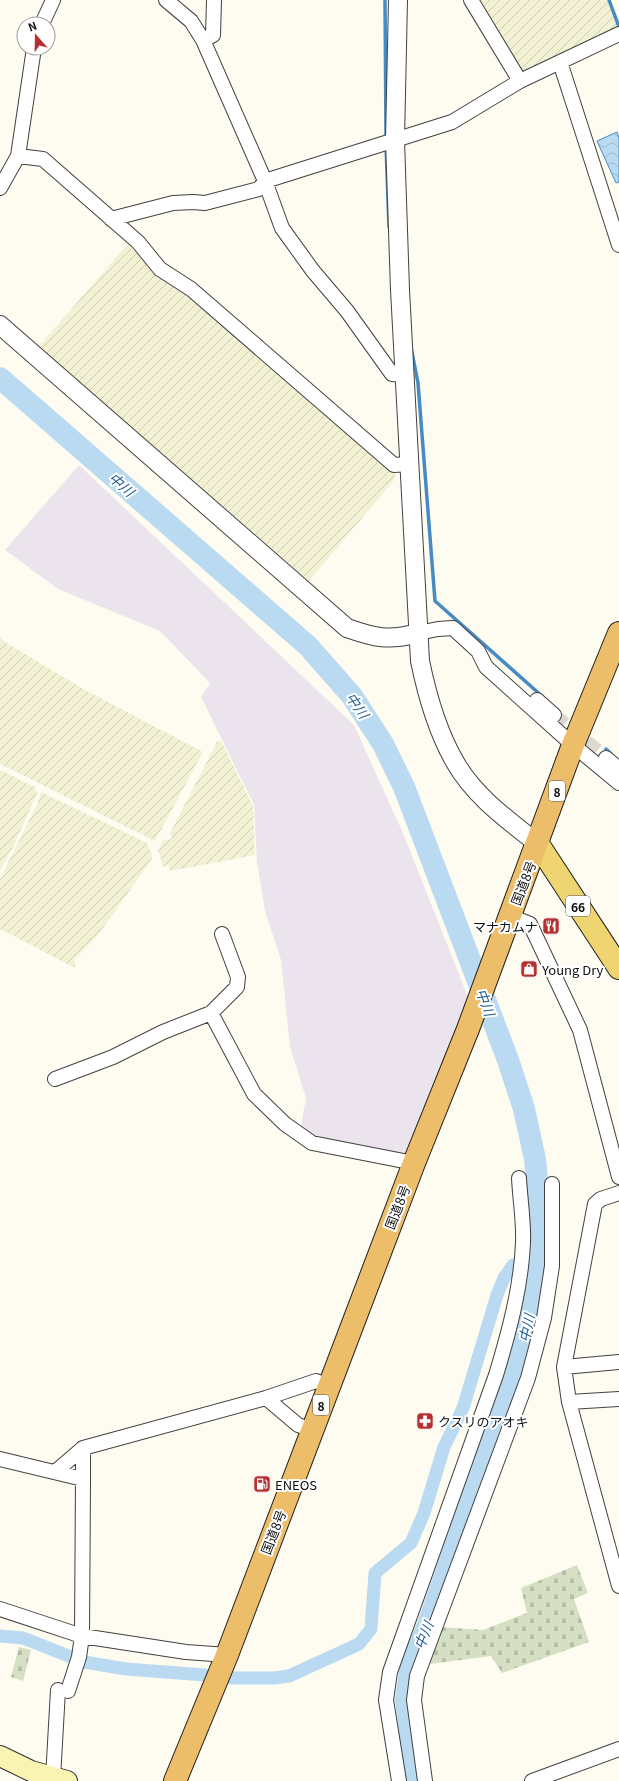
<svg xmlns="http://www.w3.org/2000/svg" width="619" height="1781" viewBox="0 0 619 1781" font-family="Georgia,'Noto Sans JP',serif">
<style>
.industrial{fill:#ece4ec}
.farmland{fill:url(#farmland-furrows)}
.cemetery{fill:url(#cemetery-stones)}
.water{fill:url(#water-waves);stroke:#468bc3}
.lines{fill:none;stroke-linecap:round;stroke-linejoin:round}
.stream{stroke:#468bc3;stroke-width:3.5}
.canal{stroke:#b9daf1;stroke-width:13}
.river{stroke:#b9daf1;stroke-width:22}
.minor-tunnel{stroke:#dad8cf;stroke-width:14;stroke-dasharray:14 7;stroke-linecap:butt}
.minor-casing{stroke:#414141;stroke-width:16}
.tertiary-casing{stroke:#414141;stroke-width:20}
.secondary-casing{stroke:#303030;stroke-width:22}
.primary-casing{stroke:#1f1f1f;stroke-width:24}
.trunk-casing{stroke:#1f1f1f;stroke-width:24}
.minor{stroke:#fff;stroke-width:14}
.tertiary{stroke:#fff;stroke-width:18}
.secondary{stroke:#f9f4b1;stroke-width:20}
.primary{stroke:#eed571;stroke-width:22}
.trunk{stroke:#ecbe6a;stroke-width:22}
.labels{text-anchor:middle;dominant-baseline:central;stroke-width:4;stroke-linejoin:round;paint-order:stroke}
.shield{fill:#fff;stroke:#565656;stroke-width:1}
.shield-label{font-size:12px;font-weight:bold;fill:#0e0e0e}
.street-label{font-size:13px;fill:#0e0e0e;stroke:#fff}
.poi-label{font-size:13px;fill:#0e0e0e;stroke:#fff;text-anchor:start}
.water-label{font-size:14px;font-style:italic;fill:#215e97;stroke:#fff}
</style>
<defs>
<pattern id="farmland-furrows" width="10" height="10" patternUnits="userSpaceOnUse"><rect width="10" height="10" fill="#f2f1d3"/><path d="M-1 1l2-2M0 10L10 0M9 11l2-2" fill="none" stroke="#cecdb4"/></pattern>
<pattern id="cemetery-stones" width="16" height="16" patternUnits="userSpaceOnUse"><rect width="16" height="16" fill="#d5dfc3"/><path d="M2 7V4a2 2 0 0 1 4 0v3zM10 15v-3a2 2 0 0 1 4 0v3z" fill="#b6bea6"/></pattern>
<pattern id="water-waves" width="16" height="10" patternUnits="userSpaceOnUse"><rect width="16" height="10" fill="#b9daf1"/><path d="M0 5q4-4 8 0t8 0" fill="none" stroke="#9ebacd"/></pattern>
</defs>
<rect width="100%" height="100%" fill="#fefcf1"/>
<path class="industrial" d="M 79,465 L 354,725 L 403,833 L 468,997 L 404,1159 L 337,1145 L 313,1135 L 301,1126 L 306,1098 L 290,1047 L 281,960 L 265,911 L 257,862 L 254,805 L 201,697 L 210,683 L 160,631 L 58,589 L 5,550 Z"/>
<path class="farmland" d="M 478,0 L 607,0 L 619,30 L 521,72 Z
M 128,244 L 157,275 L 175,286 L 190,298 L 395,473 L 394,480 L 309,581 L 39,346 Z
M 0,639 L 85,690 L 203,752 L 155,841 L 0,764 Z
M 221,741 L 253,806 L 255,855 L 170,871 L 168,865 L 163,867 L 158,850 L 163,840 L 172,839 L 170,833 L 217,742 Z
M 0,770 L 35,787 L 37,794 L 12,849 L 0,870 Z
M 41,792 L 147,843 L 152,854 L 152,859 L 98,935 L 74,960 L 76,966 L 73,967 L 0,929 L 0,879 L 38,802 Z"/>
<path class="cemetery" d="M 577,1565 L 588,1593 L 574,1599 L 589,1642 L 502,1673 L 491,1656 L 430,1664 L 440,1627 L 483,1630 L 527,1613 L 521,1588 Z
M 19,1647 L 31,1650 L 23,1681 L 11,1677 Z"/>
<path class="water" d="M 617,132 L 619,138 L 619,182 L 616,183 L 597,141 Z"/>
<g class="lines">
<path class="stream" d="M 385,0 L 386,139
M 609,0 L 619,27
M 386,145 L 389,227
M 411,347 L 418,383 L 435,601 L 543,697
M 606,749 L 612,755"/>
<path class="canal" d="M 529,1266 L 539,1267
M 0,1636 L 23,1638 L 84,1662 L 126,1669 L 205,1675
M 230,1678 L 275,1678 L 289,1676 L 359,1644 L 371,1629 L 375,1573 L 411,1543 L 424,1513 L 444,1447 L 463,1408 L 497,1295 L 504,1278 L 513,1265 L 517,1265"/>
<path class="river" d="M 0,378 L 308,646 L 352,696 L 383,744 L 404,787 L 508,1060 L 524,1109 L 535,1159 L 539,1201 L 539,1267 L 535,1296 L 515,1376 L 474,1489 L 428,1625 L 411,1665 L 406,1700 L 416,1781"/>
<path class="minor-tunnel" d="M 554,715 L 606,758"/>
<defs>
<path id="minor" d="M 166,0 L 191,21 L 203,40 L 265,181 L 282,228 L 313,271 L 347,311 L 392,374 L 405,375
M 471,0 L 520,81
M 42,24 L 53,0
M 203,40 L 213,35 L 214,0
M 560,62 L 619,245
M 18,156 L 43,159 L 138,242 L 160,269 L 191,289 L 394,465 L 409,464
M 0,188 L 18,156 L 34,48
M 111,219 L 173,203 L 193,202 L 205,203 L 259,189 L 265,181 L 452,122 L 520,81 L 619,34
M 418,633 L 438,629 L 453,628 L 478,651 L 486,667 L 573,745 L 619,783
M 537,700 L 554,715
M 606,758 L 619,769
M 510,916 L 530,924 L 580,1030 L 619,1177
M 211,1013 L 237,987 L 238,977 L 222,934
M 55,1079 L 113,1057 L 163,1032 L 211,1013 L 254,1094 L 285,1124 L 312,1143 L 414,1163
M 619,1193 L 601,1199 L 595,1204 L 564,1367 L 569,1402 L 619,1586
M 564,1367 L 619,1362
M 266,1398 L 298,1425 L 312,1430
M 569,1402 L 619,1399
M 0,1459 L 83,1479 L 82,1636 L 79,1657 L 68,1691
M 55,1472 L 83,1448
M 83,1479 L 83,1448 L 266,1398 L 316,1381 L 329,1386
M 0,1609 L 82,1636 L 186,1652 L 227,1655
M 53,1778 L 58,1690
M 399,1781 L 386,1700 L 390,1672 L 496,1375 C 509,1332 521,1288 523,1243 C 524,1222 520,1199 519,1178
M 425,1781 L 414,1700 L 417,1676 L 528,1378 L 544,1318 L 552,1266 L 552,1184
M 532,1781 L 619,1749"/>
<path id="tertiary" d="M 398,0 L 395,140 L 400,290 L 420,661 C 427,695 437,731 455,762 C 474,796 508,820 538,844
M 0,325 L 347,628 C 375,638 389,641 418,633"/>
<path id="secondary" d="M 0,1756 L 31,1771 L 67,1781"/>
<path id="primary" d="M 538,844 L 619,968"/>
<path id="trunk" d="M 175,1781 L 227,1655 L 414,1163 L 468,1029 L 573,745 L 619,633"/>
</defs>
<use href="#minor" class="minor-casing"/>
<use href="#tertiary" class="tertiary-casing"/>
<use href="#secondary" class="secondary-casing"/>
<use href="#primary" class="primary-casing"/>
<use href="#trunk" class="trunk-casing"/>
<use href="#minor" class="minor"/>
<use href="#tertiary" class="tertiary"/>
<use href="#secondary" class="secondary"/>
<use href="#primary" class="primary"/>
<use href="#trunk" class="trunk"/>
</g>
<defs>
<symbol id="restaurant-square" viewBox="-11 -11 22 22"><rect x="-9" y="-9" width="18" height="18" rx="4" fill="#b43131" stroke="#fff"/><path d="M-5-6h1v4h1v-4h1v4h1v-4h1v5L-1.5 .5V6h-2V.5L-5-1ZM5-6V6H3V1.5H1.5Q1.5-4 5-6Z" fill="#fff"/></symbol>
<symbol id="shop-square" viewBox="-11 -11 22 22"><rect x="-9" y="-9" width="18" height="18" rx="4" fill="#b43131" stroke="#fff"/><path d="M-5-2.5h2.3a2.7 3.5 0 0 1 5.4 0H5L5.5 6h-11ZM-1.5-2.5h3a1.5 2.3 0 0 0-3 0Z" fill="#fff"/></symbol>
<symbol id="pharmacy-square" viewBox="-11 -11 22 22"><rect x="-9" y="-9" width="18" height="18" rx="4" fill="#b43131" stroke="#fff"/><path d="M-2-6h4v4h4v4h-4v4h-4v-4h-4v-4h4Z" fill="#fff"/></symbol>
<symbol id="fuel-square" viewBox="-11 -11 22 22"><rect x="-9" y="-9" width="18" height="18" rx="4" fill="#b43131" stroke="#fff"/><path d="M-5.5-6h7V0h2V4h1.3V-2.5L3-4.5l.8-.8L6-3V5H2.5V1h-1V6h-7ZM-4.2-4.7v3.2H.2V-4.7Z" fill="#fff"/></symbol>
</defs>
<g fill-rule="evenodd">
<use href="#restaurant-square" x="541" y="916" width="20" height="20"/>
<use href="#shop-square" x="519" y="959" width="20" height="20"/>
<use href="#pharmacy-square" x="415" y="1411" width="20" height="20"/>
<use href="#fuel-square" x="252" y="1474" width="20" height="20"/>
</g>
<g class="labels">
<g class="shield">
<rect x="549" y="781" width="16" height="20" rx="3"/>
<rect x="566" y="896" width="24" height="20" rx="3"/>
<rect x="313" y="1395" width="16" height="20" rx="3"/>
</g>
<g class="shield-label">
<text x="557" y="791">8</text>
<text x="578" y="906">66</text>
<text x="321" y="1405">8</text>
</g>
<g class="street-label">
<text transform="translate(523 883) rotate(-69)">国道8号</text>
<text transform="translate(397 1207) rotate(-69)">国道8号</text>
<text transform="translate(273 1532) rotate(-69)">国道8号</text>
</g>
<g class="poi-label">
<text x="538" y="926" text-anchor="end">マナカムナ</text>
<text x="542" y="969">Young Dry</text>
<text x="438" y="1421">クスリのアオキ</text>
<text x="275" y="1484">ENEOS</text>
</g>
<g class="water-label">
<text transform="translate(122 484) rotate(41)">中川</text>
<text transform="translate(358 705) rotate(55)">中川</text>
<text transform="translate(486 1002) rotate(69)">中川</text>
<text transform="translate(526 1328) rotate(-78)">中川</text>
<text transform="translate(423 1635) rotate(-68)">中川</text>
</g>
</g>
<g transform="translate(36 36) rotate(340)"><circle r="19" fill="#ffffff" stroke="#9f9f9f"/>
<path d="M0-3L7 15L0 10L-7 15Z" fill="#b43131"/>
<text y="-6" font-size="11" font-weight="bold" text-anchor="middle" fill="#0e0e0e">N</text>
</g>
</svg>
